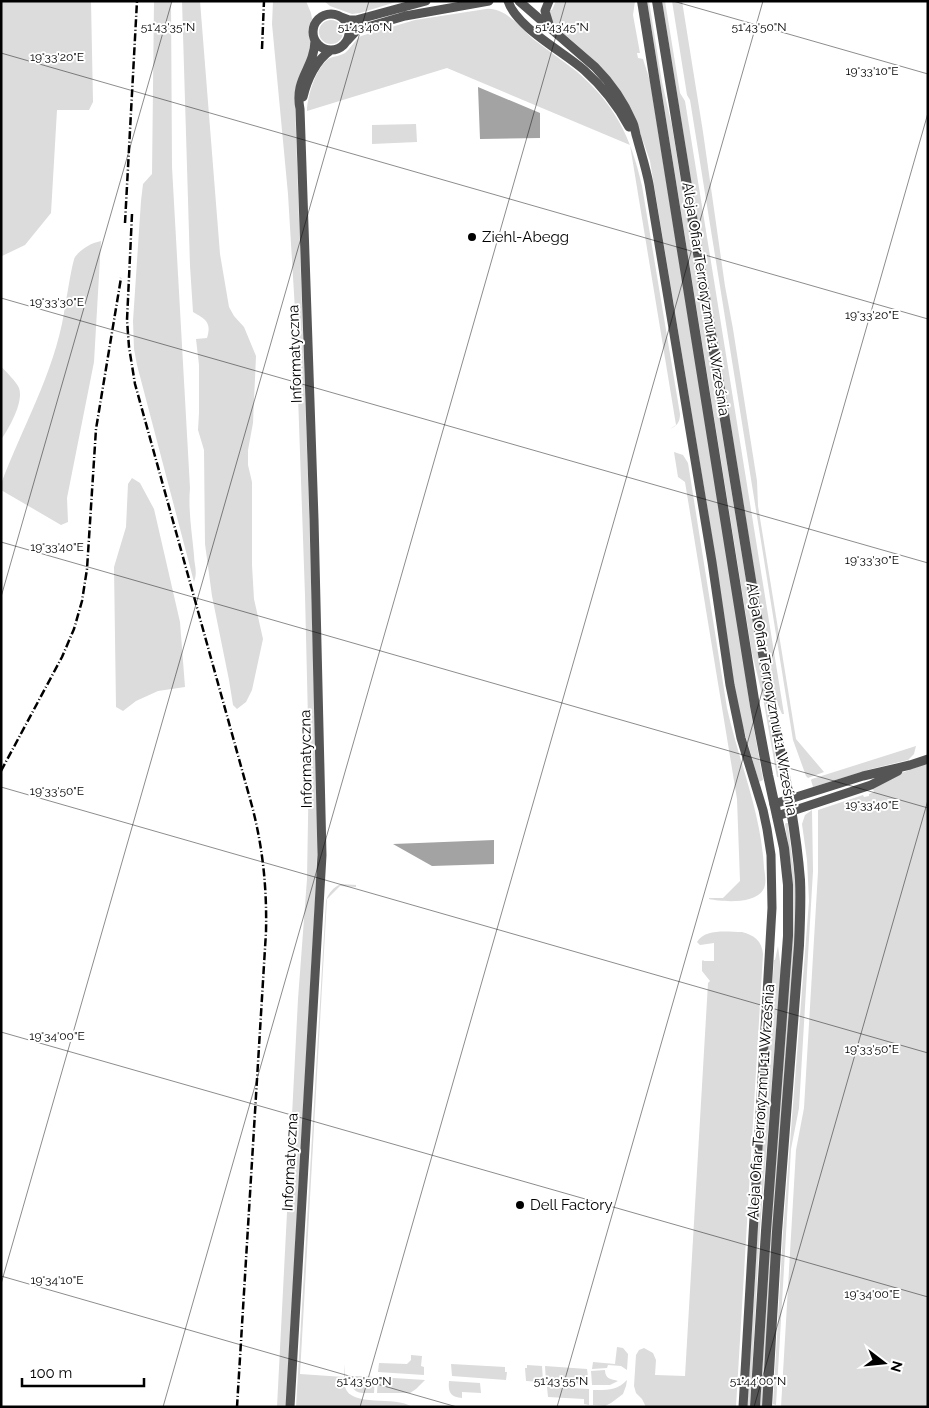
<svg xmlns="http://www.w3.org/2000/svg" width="929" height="1408" viewBox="0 0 929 1408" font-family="Raleway,sans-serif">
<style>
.green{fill:#dcdcdc}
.water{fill:#a3a3a3}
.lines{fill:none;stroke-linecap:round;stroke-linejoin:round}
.minor{stroke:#555;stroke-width:9}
.tertiary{stroke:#555;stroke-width:10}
.rail{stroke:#000;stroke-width:2.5;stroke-dasharray:8 2.5 1 2.5;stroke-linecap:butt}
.ticks{fill:none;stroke:#000;stroke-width:1;stroke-opacity:0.45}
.poi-dot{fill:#000;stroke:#fff;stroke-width:2}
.labels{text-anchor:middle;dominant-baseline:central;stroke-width:4;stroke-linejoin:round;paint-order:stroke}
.poi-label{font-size:15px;fill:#000;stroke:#fff;text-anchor:start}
.street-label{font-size:15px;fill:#000;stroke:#fff}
.ticks-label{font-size:12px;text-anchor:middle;fill:#000;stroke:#fff;stroke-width:4;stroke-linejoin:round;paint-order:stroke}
</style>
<rect width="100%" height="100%" fill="#fff"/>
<path class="green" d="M 1,1 L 91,1 L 93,102 L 89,110 L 57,110 L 51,213 L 25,245 L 2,256 L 1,260 Z
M 154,1 L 171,1 L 172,167 L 190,488 C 188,510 192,533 194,555 C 194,565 198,571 194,582 L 137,365 L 134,349 L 133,321 L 141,201 L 143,184 L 152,174 Z
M 182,1 L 200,1 L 220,254 L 229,307 L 234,316 L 244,327 L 256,356 L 253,423 L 248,450 L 248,465 L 252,482 L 252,565 L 254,599 L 263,639 L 252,690 L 246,702 L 237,709 L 233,705 L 229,680 L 212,596 L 205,544 L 204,450 L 198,430 L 199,413 L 199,365 L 196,339 L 207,338 C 212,322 205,319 193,312 L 190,266 Z
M 273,1 L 306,1 L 311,13 L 312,19 L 309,31 L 312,49 L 297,85 L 295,105 L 309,509 L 318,832 L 315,903 L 286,1407 L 277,1407 L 298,999 L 307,879 L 309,761 L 305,595 L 295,310 L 288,194 L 272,24 Z
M 324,1 L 399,1 L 360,13 L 352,14 L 330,6 Z
M 556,1 L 635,1 L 633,15 L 640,53 L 637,53 L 638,58 L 643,59 L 650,81 L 742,651 L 750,707 L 763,780 L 759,782 L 741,720 L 735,691 L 714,548 L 650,161 L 637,124 L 596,62 L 552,23 L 550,18 L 550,10 L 552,10 Z
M 647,1 L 649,1 L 662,82 L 672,126 L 765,697 L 779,777 L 777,777 L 763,698 L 752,653 Z
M 662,1 L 665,1 L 680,93 L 685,101 L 784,714 L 782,714 L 775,698 Z
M 672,1 L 682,1 L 703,132 L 725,286 L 733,329 L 757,481 L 758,506 L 796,739 L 824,772 L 808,778 L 806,776 L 793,740 L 690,100 L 687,95 Z
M 486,9 C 505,7 520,27 533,39 C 547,50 562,60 576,71 C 615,104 631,137 642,186 L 680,414 C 680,422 677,426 670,429 L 676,425 L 630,145 L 447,68 L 307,111 C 307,96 317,65 330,58 C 335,56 340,56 345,53 C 351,48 354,41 361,36 L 415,20 Z
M319 32a12 12 0 1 1 24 0a12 12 0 1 1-24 0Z
M 416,124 L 417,142 L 372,144 L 372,125 Z
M 101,241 L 94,362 L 67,498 L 68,522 L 61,525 L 1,490 L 1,484 C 22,428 54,373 64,313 C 66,303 72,262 75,257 C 81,249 91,243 101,241 Z
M 1,366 C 6,372 16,381 19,388 C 24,402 9,428 1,440 Z
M 674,452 L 683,455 L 688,463 L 727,708 C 739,762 761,812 764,868 C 765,875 767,884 763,890 C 755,904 723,902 709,899 L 709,898 L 723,898 L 740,881 L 737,799 L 685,482 L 678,477 Z
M 132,478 L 140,483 L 154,509 L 180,622 L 185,687 L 158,691 L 136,701 L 123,711 L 116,707 L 114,567 L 126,527 L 128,484 Z
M 916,746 L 914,754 L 908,760 L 871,769 L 813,787 L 811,780 L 812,779 Z
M 928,763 L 928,1407 L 781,1407 L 796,1150 L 804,1108 L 818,872 L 818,810 L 863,795 L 864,797 L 869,796 L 869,794 L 874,792 L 873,789 L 899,774 Z
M 812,810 L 813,871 L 799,1108 L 791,1149 L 776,1405 L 773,1404 L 783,1232 L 809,901 L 807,860 L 802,824 L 805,815 Z
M 786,823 L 788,823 L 788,826 L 795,880 L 796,924 L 763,1407 L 760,1407 L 770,1231 L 793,931 L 792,872 L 785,824 Z
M 341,884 L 356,885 L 356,887 L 340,886 L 327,899 L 300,1374 L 344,1377 L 345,1364 L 345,1387 C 351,1408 395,1395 412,1407 L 296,1407 L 326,901 C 328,893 334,887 341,884 Z
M 742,932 C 754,935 762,941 763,954 L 736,1407 L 646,1407 L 642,1399 L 636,1393 L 634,1386 L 636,1355 L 639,1350 L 644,1348 L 653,1353 L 656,1360 L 655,1375 L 685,1376 L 708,983 L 710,981 L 702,971 L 702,961 L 703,960 L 704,961 L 714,961 L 714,943 L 700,945 L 697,942 C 705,928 728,932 742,932 Z
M 778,946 L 781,970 L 760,1230 L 750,1407 L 747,1407 L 774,960 L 775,960 Z
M 617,1347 L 623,1348 L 628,1354 L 627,1370 L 621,1366 L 608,1365 L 607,1368 L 592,1369 L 593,1362 L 615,1364 Z
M 411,1355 L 422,1356 L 421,1366 L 424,1367 L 424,1375 L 378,1372 L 379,1363 L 407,1364 L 411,1360 Z
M 451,1364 L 505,1367 L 505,1372 L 507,1372 L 506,1380 L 452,1376 Z
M 527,1365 L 542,1366 L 543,1382 L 526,1381 L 525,1368 L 527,1368 Z
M 545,1366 L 587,1369 L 589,1384 L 546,1382 Z
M 605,1370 C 605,1379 611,1379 618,1381 L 610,1385 L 592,1385 L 591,1371 Z
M 356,1376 L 375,1377 L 374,1393 C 362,1393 351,1395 351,1379 Z
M 378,1377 L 425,1380 L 416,1389 L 410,1393 L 377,1393 Z
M 627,1380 L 626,1386 L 623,1394 L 611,1403 L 605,1406 L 593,1405 L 593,1390 C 606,1390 617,1391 627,1380 Z
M 449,1381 L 480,1383 L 481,1393 L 462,1392 L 462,1398 C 450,1397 448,1392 449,1381 Z
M 547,1387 L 589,1389 L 589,1405 L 584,1404 L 584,1399 L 548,1397 Z"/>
<path class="water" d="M 478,87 L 540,113 L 540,138 L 480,139 Z
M 494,840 L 494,864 L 432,866 L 393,844 Z"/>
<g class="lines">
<path class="minor" d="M 508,1 C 516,27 564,52 584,70 C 603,87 617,105 629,127
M 519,1 L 595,67 C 611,83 624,102 633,123 C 635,127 635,133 637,138 C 641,153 646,168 649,184 L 712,562 L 730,685 L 741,738 L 763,810 L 767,829 L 771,855 L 772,908 L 743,1407
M 549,1 L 545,11 L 550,27
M313 32a18 18 0 1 1 36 0a18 18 0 1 1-36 0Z
M 341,17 L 349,20 L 356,20 L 426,1
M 347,41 L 357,30 L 405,16 L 489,1
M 303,97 C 307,80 316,60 331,50
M 774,804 L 863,776 L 910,765 L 928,759
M 777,816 L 871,785 L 898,771
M 290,1407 L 322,855 L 314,519 L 300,109 C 294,78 314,69 315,41"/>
<path class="tertiary" d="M 642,1 L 755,706 L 768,775 L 784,848 L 788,885 L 788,936 L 766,1231 L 755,1407
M 657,1 L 770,697 C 781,757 795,818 800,880 C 801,901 800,923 799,945 L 777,1232 L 767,1407"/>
<path class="rail" d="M 262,49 L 264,1
M 132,214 L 127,320 L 129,347 L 135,384 L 252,806 C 263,848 267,889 266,932 L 237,1407
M 125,223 L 137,1
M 1,771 L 62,657 L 74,629 L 82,601 L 87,569 L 96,429 L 121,278"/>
</g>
<path class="ticks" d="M 673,1 L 928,74M 1,53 L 928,319M 1,298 L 928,563M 1,542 L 928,808M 1,597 L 172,1M 1,787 L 928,1053M 1,1032 L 928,1297M 1,1276 L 457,1407M 1,1284 L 369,1M 163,1407 L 566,1M 360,1407 L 763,1M 557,1407 L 928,113M 754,1407 L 928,800"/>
<g class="poi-dot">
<circle cx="472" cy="237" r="5"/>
<circle cx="520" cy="1205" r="5"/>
</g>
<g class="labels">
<g class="poi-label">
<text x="482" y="237">Ziehl-Abegg</text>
<text x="530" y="1205">Dell Factory</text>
</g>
<g class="street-label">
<text transform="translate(706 299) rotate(81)">Aleja Ofiar Terroryzmu 11 Września</text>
<text transform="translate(295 354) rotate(-92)">Informatyczna</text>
<text transform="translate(772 699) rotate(80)">Aleja Ofiar Terroryzmu 11 Września</text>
<text transform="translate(306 759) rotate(-91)">Informatyczna</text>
<text transform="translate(761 1102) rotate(-86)">Aleja Ofiar Terroryzmu 11 Września</text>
<text transform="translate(290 1162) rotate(-87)">Informatyczna</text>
</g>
</g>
<g class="ticks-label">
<text x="168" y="31">51°43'35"N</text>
<text x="365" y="31">51°43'40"N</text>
<text x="562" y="31">51°43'45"N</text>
<text x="759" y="31">51°43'50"N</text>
<text x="57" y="61">19°33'20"E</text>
<text x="872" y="75">19°33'10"E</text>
<text x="57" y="306">19°33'30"E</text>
<text x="872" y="319">19°33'20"E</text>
<text x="57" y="551">19°33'40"E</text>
<text x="872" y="564">19°33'30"E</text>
<text x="57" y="795">19°33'50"E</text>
<text x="872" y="809">19°33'40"E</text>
<text x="57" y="1040">19°34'00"E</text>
<text x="872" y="1053">19°33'50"E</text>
<text x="57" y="1284">19°34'10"E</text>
<text x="872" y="1298">19°34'00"E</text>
<text x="364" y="1385">51°43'50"N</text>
<text x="561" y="1385">51°43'55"N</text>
<text x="758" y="1385">51°44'00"N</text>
</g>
<rect width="929" height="1408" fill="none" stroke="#000000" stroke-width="5"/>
<g transform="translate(884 1363) rotate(106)" stroke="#ffffff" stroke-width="4" paint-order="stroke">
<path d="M0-4L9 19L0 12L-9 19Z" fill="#000000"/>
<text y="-8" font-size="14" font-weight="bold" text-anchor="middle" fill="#000000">N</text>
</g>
<path d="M22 1378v8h122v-8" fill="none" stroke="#000000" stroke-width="2.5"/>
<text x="30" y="1378" font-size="15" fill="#000000" stroke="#ffffff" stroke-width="4" paint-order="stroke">100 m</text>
</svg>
